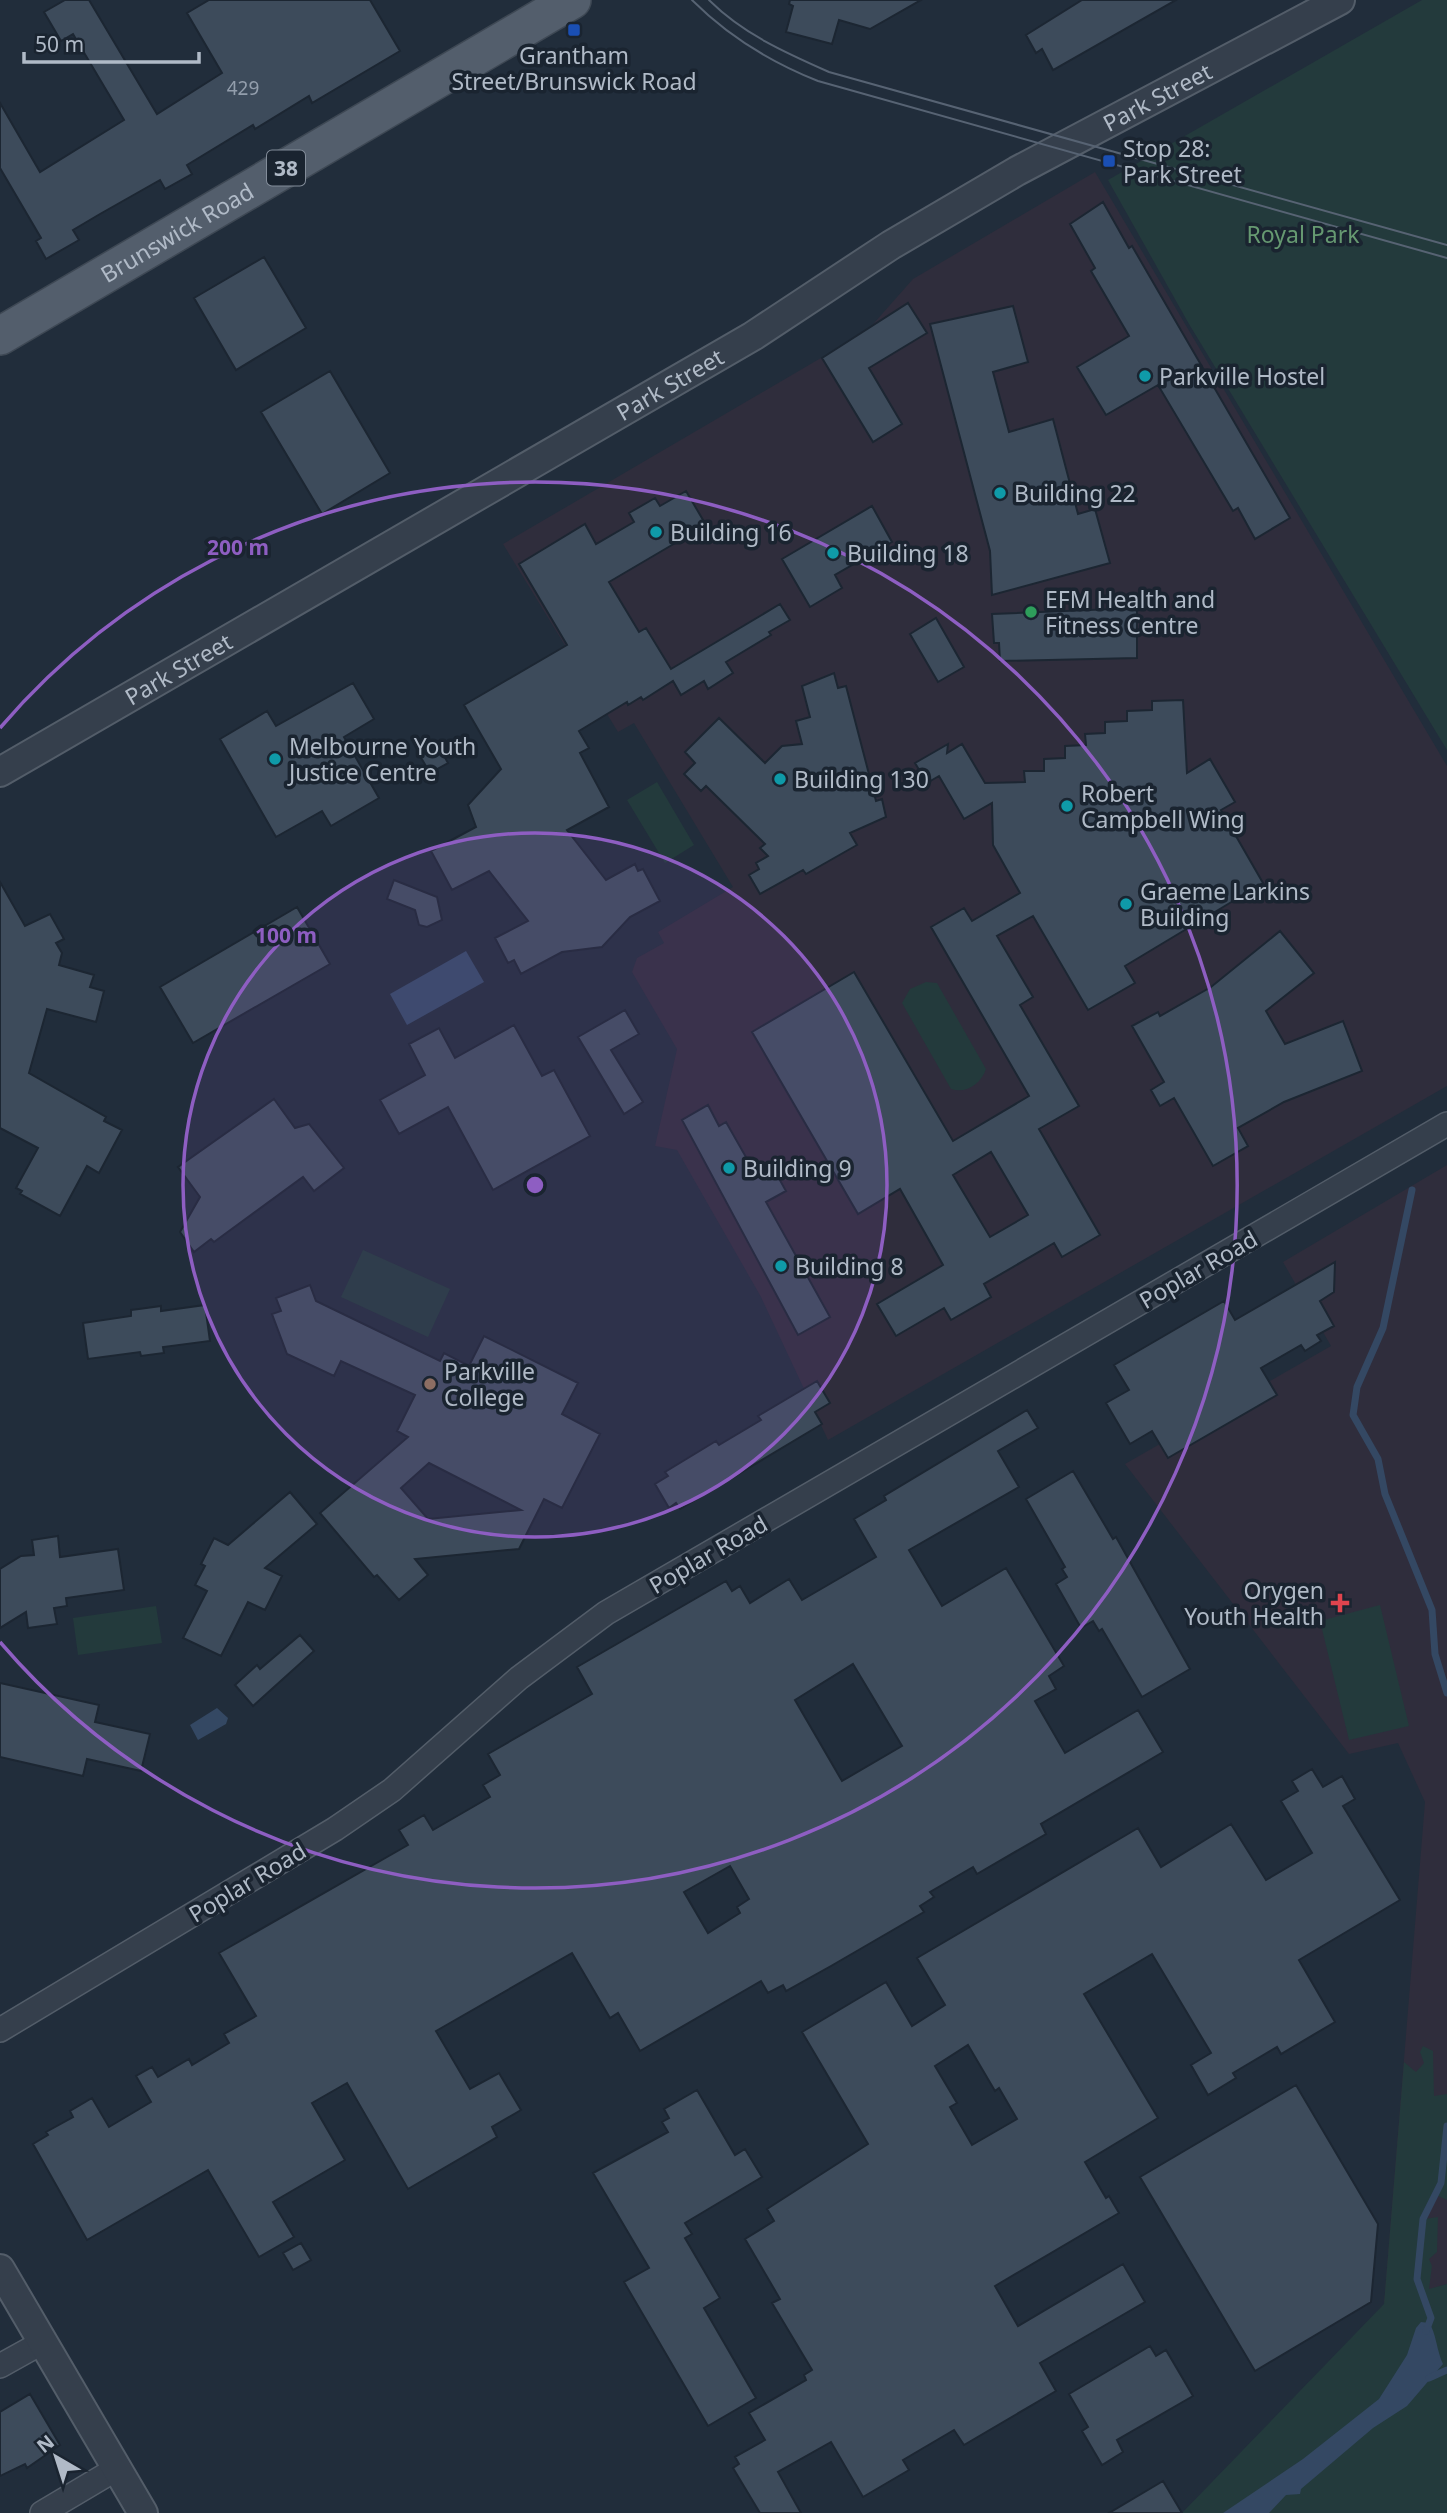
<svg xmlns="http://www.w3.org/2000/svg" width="1447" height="2513" viewBox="0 0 1447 2513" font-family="'Noto Sans',sans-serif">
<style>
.medical{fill:#2f2d3c}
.green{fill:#233a3c}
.water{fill:#344863}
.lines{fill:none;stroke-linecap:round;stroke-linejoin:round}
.stream{stroke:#344863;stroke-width:7}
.building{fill:#3d4b5b;stroke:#1c2632;stroke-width:2;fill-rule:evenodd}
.minor-casing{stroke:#535d69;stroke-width:26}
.tertiary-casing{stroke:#535d69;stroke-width:32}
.primary-casing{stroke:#3e4854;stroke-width:40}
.minor{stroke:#353f4c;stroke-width:23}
.tertiary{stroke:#353f4c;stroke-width:28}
.primary{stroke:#535e6c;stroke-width:37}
.tram{stroke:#576373;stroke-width:2}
.ring{fill:none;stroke:#8e5ec2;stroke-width:3.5}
.transit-dot{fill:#1a4fb4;stroke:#1a2430;stroke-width:2.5}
.culture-dot{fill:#0f9aa8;stroke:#1a2430;stroke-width:2.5}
.leisure-dot{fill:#2e9e5b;stroke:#1a2430;stroke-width:2.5}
.education-dot{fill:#8d6e63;stroke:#1a2430;stroke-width:2.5}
.health-dot{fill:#e0444e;stroke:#1a2430;stroke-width:2.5}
.labels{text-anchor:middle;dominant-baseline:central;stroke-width:7;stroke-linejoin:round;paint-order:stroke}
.number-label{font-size:19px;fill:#939eac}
.shield{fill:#1a2430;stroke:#838d9a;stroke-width:2}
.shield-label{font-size:21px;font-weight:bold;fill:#b0bac7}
.poi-label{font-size:23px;fill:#b0bac7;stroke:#1a2430;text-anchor:start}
.street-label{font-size:23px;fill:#b0bac7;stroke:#1a2430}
.park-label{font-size:23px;fill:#669971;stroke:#1a2430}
.centre{fill:#8e5ec2;stroke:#1a2430;stroke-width:3.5}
.ring-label{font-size:21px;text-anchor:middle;font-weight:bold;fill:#8e5ec2;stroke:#1a2430;stroke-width:7;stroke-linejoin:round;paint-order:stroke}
</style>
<rect width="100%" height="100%" fill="#212d3b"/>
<path class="medical" d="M 1095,172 L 1447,766 L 1447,1086 L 828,1440 L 761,1297 L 677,1150 L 655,1146 L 677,1049 L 632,972 L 637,958 L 664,943 L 658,932 L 733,887 L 634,723 L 618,732 L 503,544 L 867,331 L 913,279 Z
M 1447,1165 L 1447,2284 L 1384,2304 L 1425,1802 L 1398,1743 L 1349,1754 L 1125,1464 L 1331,1346 L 1283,1262 Z"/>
<path class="green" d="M 1422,0 L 1447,0 L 1447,750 L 1189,324 L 1108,180 Z
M 657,782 L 694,845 L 665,863 L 627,800 Z
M 926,982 L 937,983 L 986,1069 C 981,1084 966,1094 951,1089 L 902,1003 L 910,989 Z
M 363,1250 L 450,1289 L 428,1337 L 341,1297 Z
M 1380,1605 L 1409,1726 L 1349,1740 L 1320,1621 Z
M 156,1606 L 162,1643 L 78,1655 L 73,1618 Z
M 1423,2046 L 1433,2051 L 1434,2096 L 1447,2094 L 1447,2200 L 1436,2195 L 1424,2219 L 1438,2217 L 1437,2252 L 1429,2259 L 1432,2266 L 1429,2289 L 1447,2284 L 1447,2513 L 1182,2513 L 1384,2304 L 1404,2062 L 1416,2072 L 1424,2063 L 1420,2052 Z"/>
<path class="water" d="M 466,951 L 484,982 L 407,1025 L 390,994 Z
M 217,1708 L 228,1718 L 226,1724 L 198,1740 L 190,1725 Z
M 1421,2322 L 1429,2323 C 1436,2332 1437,2352 1443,2364 L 1407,2406 L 1373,2428 L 1301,2489 L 1300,2494 L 1286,2495 L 1269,2513 L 1223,2513 L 1303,2459 L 1379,2399 L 1407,2355 L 1416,2328 Z"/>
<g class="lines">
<path class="stream" d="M 1412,1190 L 1383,1328 L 1357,1387 L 1353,1415 L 1378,1459 L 1385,1494 L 1432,1610 L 1435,1654 L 1447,1693
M 1426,2331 L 1431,2318 L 1417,2279 L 1423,2219 L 1441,2183 L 1447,2126
M 1429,2378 L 1447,2370"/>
</g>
<path class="building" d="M 65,0 L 89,0 L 157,114 L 222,73 L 187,13 L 209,0 L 370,0 L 400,51 L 312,103 L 309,96 L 255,129 L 253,125 L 187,165 L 192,174 L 165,189 L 160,180 L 100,214 L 73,230 L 79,240 L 46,259 L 36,241 L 41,238 L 0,168 L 0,103 L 40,172 L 124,120 L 73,34 L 61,41 L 44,12 Z
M 790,0 L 921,0 L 870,29 L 839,20 L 832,44 L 786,32 L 793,6 L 789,4 Z
M 1082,0 L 1176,0 L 1053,70 L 1042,49 L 1036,53 L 1026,35 Z
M 1103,202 L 1129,248 L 1132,246 L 1290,518 L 1255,539 L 1238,508 L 1233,511 L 1158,385 L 1106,415 L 1077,367 L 1129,336 L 1091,271 L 1095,268 L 1070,224 Z
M 264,257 L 306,328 L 236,370 L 194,298 Z
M 908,303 L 927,333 L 869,368 L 902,424 L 873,442 L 822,358 Z
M 1013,306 L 1028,362 L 993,372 L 1009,432 L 1053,419 L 1078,514 L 1095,509 L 1110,563 L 992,595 L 990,551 L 930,324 Z
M 330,371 L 390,473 L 322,514 L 261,412 Z
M 686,491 L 706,525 L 609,582 L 639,632 L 646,628 L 671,669 L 780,604 L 790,620 L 769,632 L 771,635 L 726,662 L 733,673 L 708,689 L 704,681 L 681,695 L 673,681 L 643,700 L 641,697 L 628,705 L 627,702 L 579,731 L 589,748 L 580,753 L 609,807 L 567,830 L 606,880 L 635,864 L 638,871 L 643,869 L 660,901 L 630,917 L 602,947 L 562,952 L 521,974 L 514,960 L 508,963 L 495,938 L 528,921 L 489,871 L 452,890 L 431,851 L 476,827 L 468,805 L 501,769 L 464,705 L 567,645 L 519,564 L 585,524 L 596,544 L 634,522 L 629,513 L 655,498 L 660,506 Z
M 872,506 L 892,542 L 835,575 L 842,588 L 810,607 L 782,559 Z
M 1137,608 L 1137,658 L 1000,661 L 999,643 L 994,643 L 992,614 Z
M 936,618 L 964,667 L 938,682 L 910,634 Z
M 834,673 L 838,688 L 846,686 L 876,801 L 882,799 L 886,817 L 850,833 L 857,845 L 806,874 L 803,870 L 760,894 L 749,875 L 759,869 L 756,863 L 768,856 L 760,848 L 765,844 L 706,786 L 701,791 L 684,774 L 695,763 L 685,752 L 719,718 L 765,763 L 782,746 L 802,744 L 796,721 L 810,717 L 802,686 Z
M 353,683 L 374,719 L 344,737 L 379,798 L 331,826 L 322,811 L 276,837 L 220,739 L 267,711 L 276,726 Z
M 1183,700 L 1187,773 L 1210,759 L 1235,802 L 1221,810 L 1263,883 L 1125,966 L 1135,983 L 1088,1010 L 1033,916 L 997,936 L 1033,997 L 1020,1005 L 1079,1106 L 1039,1129 L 1100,1235 L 1062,1257 L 1054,1243 L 984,1284 L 991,1297 L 951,1320 L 944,1308 L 896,1336 L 877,1304 L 943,1265 L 900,1189 L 858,1214 L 752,1032 L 854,972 L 953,1141 L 1029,1096 L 931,927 L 964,908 L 972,921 L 1020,893 L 993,845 L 992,803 L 964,819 L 939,776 L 927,783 L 915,763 L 948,744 L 947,753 L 962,744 L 985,783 L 1025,782 L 1024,771 L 1044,771 L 1044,759 L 1065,758 L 1065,746 L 1086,745 L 1085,734 L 1105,733 L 1105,722 L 1127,721 L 1127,711 L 1152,710 L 1152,701 ZM 991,1152 L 1028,1215 L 990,1237 L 953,1175 Z
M 438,745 L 448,763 L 430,773 L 420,756 Z
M 394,880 L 437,897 L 442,920 L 427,927 L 419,925 L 415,910 L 387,899 Z
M 0,882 L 25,926 L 50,914 L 64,939 L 56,943 L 62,953 L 59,965 L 94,975 L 90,987 L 104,991 L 96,1022 L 47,1009 L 29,1073 L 106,1117 L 104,1121 L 122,1130 L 99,1173 L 87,1166 L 60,1216 L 20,1194 L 22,1191 L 16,1188 L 38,1148 L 0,1128 Z
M 297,907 L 330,964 L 193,1043 L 160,987 Z
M 1280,931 L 1314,973 L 1266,1011 L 1285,1044 L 1343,1021 L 1362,1071 L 1284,1102 L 1238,1128 L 1248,1146 L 1213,1166 L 1174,1098 L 1160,1106 L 1151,1090 L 1164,1082 L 1132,1026 L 1158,1012 L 1160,1016 L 1211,987 Z
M 625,1010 L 639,1034 L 611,1050 L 643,1102 L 624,1114 L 578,1037 Z
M 514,1025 L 542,1076 L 554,1070 L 590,1136 L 493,1190 L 448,1107 L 399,1134 L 380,1100 L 425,1075 L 409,1044 L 439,1028 L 455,1058 Z
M 274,1099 L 295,1128 L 309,1124 L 344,1168 L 314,1191 L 303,1177 L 214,1242 L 211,1239 L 194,1252 L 180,1232 L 200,1197 L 178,1167 Z
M 708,1105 L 719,1126 L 726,1122 L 755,1173 L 771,1164 L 786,1191 L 766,1202 L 830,1317 L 798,1335 L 682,1120 Z
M 1335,1262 L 1334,1292 L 1320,1301 L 1334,1326 L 1317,1335 L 1321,1341 L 1305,1351 L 1301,1345 L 1261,1368 L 1277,1395 L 1168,1458 L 1152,1431 L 1130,1444 L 1106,1403 L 1129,1390 L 1114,1365 L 1224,1301 L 1235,1320 Z
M 310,1285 L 316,1301 L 440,1361 L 444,1353 L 469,1366 L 484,1336 L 578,1383 L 562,1414 L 600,1434 L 562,1508 L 544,1499 L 519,1549 L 415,1559 L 428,1575 L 399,1600 L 377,1575 L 374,1577 L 320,1513 L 408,1437 L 397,1431 L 415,1395 L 341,1361 L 334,1376 L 287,1354 L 272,1314 L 281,1311 L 276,1298 ZM 429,1463 L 521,1510 L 428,1519 L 401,1488 Z
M 205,1305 L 210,1341 L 163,1347 L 164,1353 L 141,1356 L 140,1352 L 88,1359 L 83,1323 L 131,1316 L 131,1310 L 139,1309 L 161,1306 L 161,1311 Z
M 817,1381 L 830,1403 L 815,1412 L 822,1424 L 680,1509 L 676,1503 L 669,1508 L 655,1484 L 668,1476 L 665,1472 L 716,1441 L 719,1445 L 761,1420 L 758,1416 Z
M 1027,1410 L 1038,1428 L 998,1451 L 1019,1487 L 909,1550 L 942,1606 L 1006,1568 L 1064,1666 L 1049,1676 L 1056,1689 L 1035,1701 L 1065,1753 L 1138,1710 L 1163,1752 L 1041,1824 L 1046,1834 L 977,1874 L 973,1867 L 930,1892 L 934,1897 L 920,1906 L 924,1912 L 831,1966 L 786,1991 L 783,1985 L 768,1993 L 761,1981 L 640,2051 L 618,2013 L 610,2018 L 572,1953 L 436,2031 L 470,2089 L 499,2073 L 521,2110 L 492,2127 L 497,2137 L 408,2189 L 347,2083 L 312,2103 L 345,2160 L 273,2202 L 294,2237 L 259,2257 L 208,2170 L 87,2240 L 33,2144 L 48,2135 L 46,2132 L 73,2117 L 70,2111 L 92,2098 L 109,2127 L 151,2102 L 136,2076 L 152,2067 L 158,2077 L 189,2059 L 192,2065 L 229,2043 L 224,2034 L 256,2016 L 219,1953 L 408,1845 L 399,1830 L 424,1815 L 433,1830 L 490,1797 L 483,1785 L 500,1775 L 488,1754 L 592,1694 L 577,1667 L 726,1581 L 732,1591 L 740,1586 L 750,1603 L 789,1579 L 802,1600 L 876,1557 L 854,1519 L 886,1500 L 884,1496 ZM 853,1664 L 902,1746 L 842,1781 L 795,1700 ZM 730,1866 L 749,1899 L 737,1907 L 740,1913 L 708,1933 L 684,1892 Z
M 1073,1471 L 1113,1539 L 1116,1537 L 1190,1669 L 1142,1697 L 1102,1629 L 1099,1631 L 1093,1621 L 1081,1628 L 1056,1584 L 1067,1577 L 1062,1569 L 1065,1567 L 1026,1499 Z
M 290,1492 L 317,1524 L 265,1568 L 282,1576 L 265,1610 L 248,1602 L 221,1656 L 183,1638 L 207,1591 L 195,1585 L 205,1566 L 201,1564 L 214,1538 L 228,1545 Z
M 58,1536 L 60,1557 L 118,1549 L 124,1590 L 66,1598 L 67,1606 L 54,1608 L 57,1624 L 28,1628 L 26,1612 L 0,1628 L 0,1569 L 21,1556 L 34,1555 L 32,1540 Z
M 300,1635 L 314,1651 L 253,1706 L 235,1685 L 257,1665 L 260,1669 Z
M 0,1683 L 99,1705 L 95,1722 L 150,1734 L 141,1771 L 87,1759 L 83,1776 L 0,1757 Z
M 1312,1769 L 1323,1787 L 1342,1776 L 1355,1799 L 1343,1806 L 1400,1900 L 1299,1960 L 1335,2022 L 1281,2054 L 1277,2047 L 1233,2073 L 1236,2078 L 1208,2095 L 1191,2065 L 1211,2053 L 1152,1954 L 1084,1994 L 1158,2118 L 1085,2162 L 1106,2198 L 1109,2196 L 1119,2213 L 995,2286 L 1018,2326 L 1123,2264 L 1145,2302 L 1040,2363 L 1056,2391 L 964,2445 L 954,2430 L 903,2460 L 909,2470 L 863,2497 L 831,2442 L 778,2472 L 801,2513 L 760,2513 L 733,2468 L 739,2464 L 735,2457 L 765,2440 L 749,2413 L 806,2380 L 804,2375 L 812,2370 L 772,2303 L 780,2299 L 745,2239 L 774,2221 L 767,2209 L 868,2144 L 802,2032 L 886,1982 L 912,2026 L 945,2005 L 917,1958 L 1138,1828 L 1161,1867 L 1231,1824 L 1266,1880 L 1312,1853 L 1281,1801 L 1298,1791 L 1292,1781 ZM 968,2045 L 995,2091 L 999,2088 L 1017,2119 L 972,2145 L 950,2107 L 957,2103 L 935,2066 Z
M 1296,2085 L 1378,2224 L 1371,2302 L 1255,2371 L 1140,2177 Z
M 697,2090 L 735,2155 L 745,2149 L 762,2177 L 685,2223 L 692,2234 L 685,2238 L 720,2298 L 704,2308 L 756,2398 L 708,2426 L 624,2282 L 649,2268 L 593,2173 L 668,2132 L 662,2122 L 669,2118 L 664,2109 Z
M 301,2243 L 311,2260 L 293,2270 L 283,2253 Z
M 1150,2346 L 1156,2356 L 1166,2350 L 1193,2396 L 1117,2440 L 1123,2452 L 1102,2465 L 1082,2431 L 1088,2427 L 1069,2394 Z
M 30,2394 L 60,2445 L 27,2468 L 25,2464 L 0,2476 L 0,2412 Z
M 1163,2481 L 1182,2513 L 1109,2513 Z"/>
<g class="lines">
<defs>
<path id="minor" d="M 0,2030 L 335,1829 L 392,1790 L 519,1678 L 606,1613 L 1447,1124
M 0,2366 L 43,2342
M 42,2513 L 116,2469"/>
<g id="tertiary">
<path id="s1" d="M 0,772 L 753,336 L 891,245 L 1017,171 L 1340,0"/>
<path d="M 0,2269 L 143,2513"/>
</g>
<g id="primary">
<path id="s2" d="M 0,336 L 572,0"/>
</g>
</defs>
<use href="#minor" class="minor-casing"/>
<use href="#tertiary" class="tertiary-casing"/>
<use href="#primary" class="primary-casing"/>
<use href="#minor" class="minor"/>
<use href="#tertiary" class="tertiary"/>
<use href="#primary" class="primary"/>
<path class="tram" d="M 692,0 C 729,37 770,62 818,81 L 1447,258
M 709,0 C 743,34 786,53 829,72 L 1447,245"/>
</g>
<circle cx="535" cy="1185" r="352" fill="#8e5ec2" fill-opacity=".12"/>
<g class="ring">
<circle cx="535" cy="1185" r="352"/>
<path d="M0 728A703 703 0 1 1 0 1642"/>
</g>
<g class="transit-dot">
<rect x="567" y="23" width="14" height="14" rx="3.5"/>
<rect x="1102" y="154" width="14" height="14" rx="3.5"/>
</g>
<g class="culture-dot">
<circle cx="1145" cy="376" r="7"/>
<circle cx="1000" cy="493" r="7"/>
<circle cx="656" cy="532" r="7"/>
<circle cx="833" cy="553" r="7"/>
<circle cx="275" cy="759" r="7"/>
<circle cx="780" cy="779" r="7"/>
<circle cx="1067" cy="806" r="7"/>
<circle cx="1126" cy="904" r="7"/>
<circle cx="729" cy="1168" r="7"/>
<circle cx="781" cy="1266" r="7"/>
</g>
<circle class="leisure-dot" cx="1031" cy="612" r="7"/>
<circle class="education-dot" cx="430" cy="1384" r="7"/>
<path class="health-dot" d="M1336.5 1592.5h7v7h7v7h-7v7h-7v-7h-7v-7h7z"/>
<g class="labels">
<g class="number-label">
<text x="243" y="88">429</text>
</g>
<rect class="shield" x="267" y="150.5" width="38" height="35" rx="5"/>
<g class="shield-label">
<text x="286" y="168">38</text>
</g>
<g class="poi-label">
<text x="574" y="55" text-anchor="middle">Grantham<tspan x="574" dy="26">Street/Brunswick Road</tspan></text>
<text x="1123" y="148">Stop 28:<tspan x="1123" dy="26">Park Street</tspan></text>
<text x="1159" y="376">Parkville Hostel</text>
<text x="1014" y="493">Building 22</text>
<text x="670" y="532">Building 16</text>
<text x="847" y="553">Building 18</text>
<text x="1045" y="599">EFM Health and<tspan x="1045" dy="26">Fitness Centre</tspan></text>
<text x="289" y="746">Melbourne Youth<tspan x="289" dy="26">Justice Centre</tspan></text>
<text x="794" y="779">Building 130</text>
<text x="1081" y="793">Robert<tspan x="1081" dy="26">Campbell Wing</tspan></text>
<text x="1140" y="891">Graeme Larkins<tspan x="1140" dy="26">Building</tspan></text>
<text x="743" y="1168">Building 9</text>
<text x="795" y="1266">Building 8</text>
<text x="444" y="1371">Parkville<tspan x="444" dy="26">College</tspan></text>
<text x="1324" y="1590" text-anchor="end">Orygen<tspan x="1324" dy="26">Youth Health</tspan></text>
</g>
<g class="street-label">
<text stroke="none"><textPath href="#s1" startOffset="1340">Park Street</textPath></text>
<text stroke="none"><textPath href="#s2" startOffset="205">Brunswick Road</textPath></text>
<text stroke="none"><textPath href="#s1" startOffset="774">Park Street</textPath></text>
<text stroke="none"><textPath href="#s1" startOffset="206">Park Street</textPath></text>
<text transform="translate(1198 1269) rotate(-30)">Poplar Road</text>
<text transform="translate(708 1554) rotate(-30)">Poplar Road</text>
<text transform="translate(247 1882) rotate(-31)">Poplar Road</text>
</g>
<g class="park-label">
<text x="1303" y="234">Royal Park</text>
</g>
</g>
<circle cx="535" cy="1185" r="10" class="centre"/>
<g class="ring-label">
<text x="238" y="555">200 m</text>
<text x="286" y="943">100 m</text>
</g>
<g transform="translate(56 2457) rotate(321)" stroke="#1a2430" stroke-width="5" paint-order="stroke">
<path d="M0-5L12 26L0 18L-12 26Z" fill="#b0bac7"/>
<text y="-10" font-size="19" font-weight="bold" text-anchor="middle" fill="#b0bac7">N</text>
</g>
<path d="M24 52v10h175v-10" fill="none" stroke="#b0bac7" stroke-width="3.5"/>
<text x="35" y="52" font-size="21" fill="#b0bac7" stroke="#1a2430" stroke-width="5" paint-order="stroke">50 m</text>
</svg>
